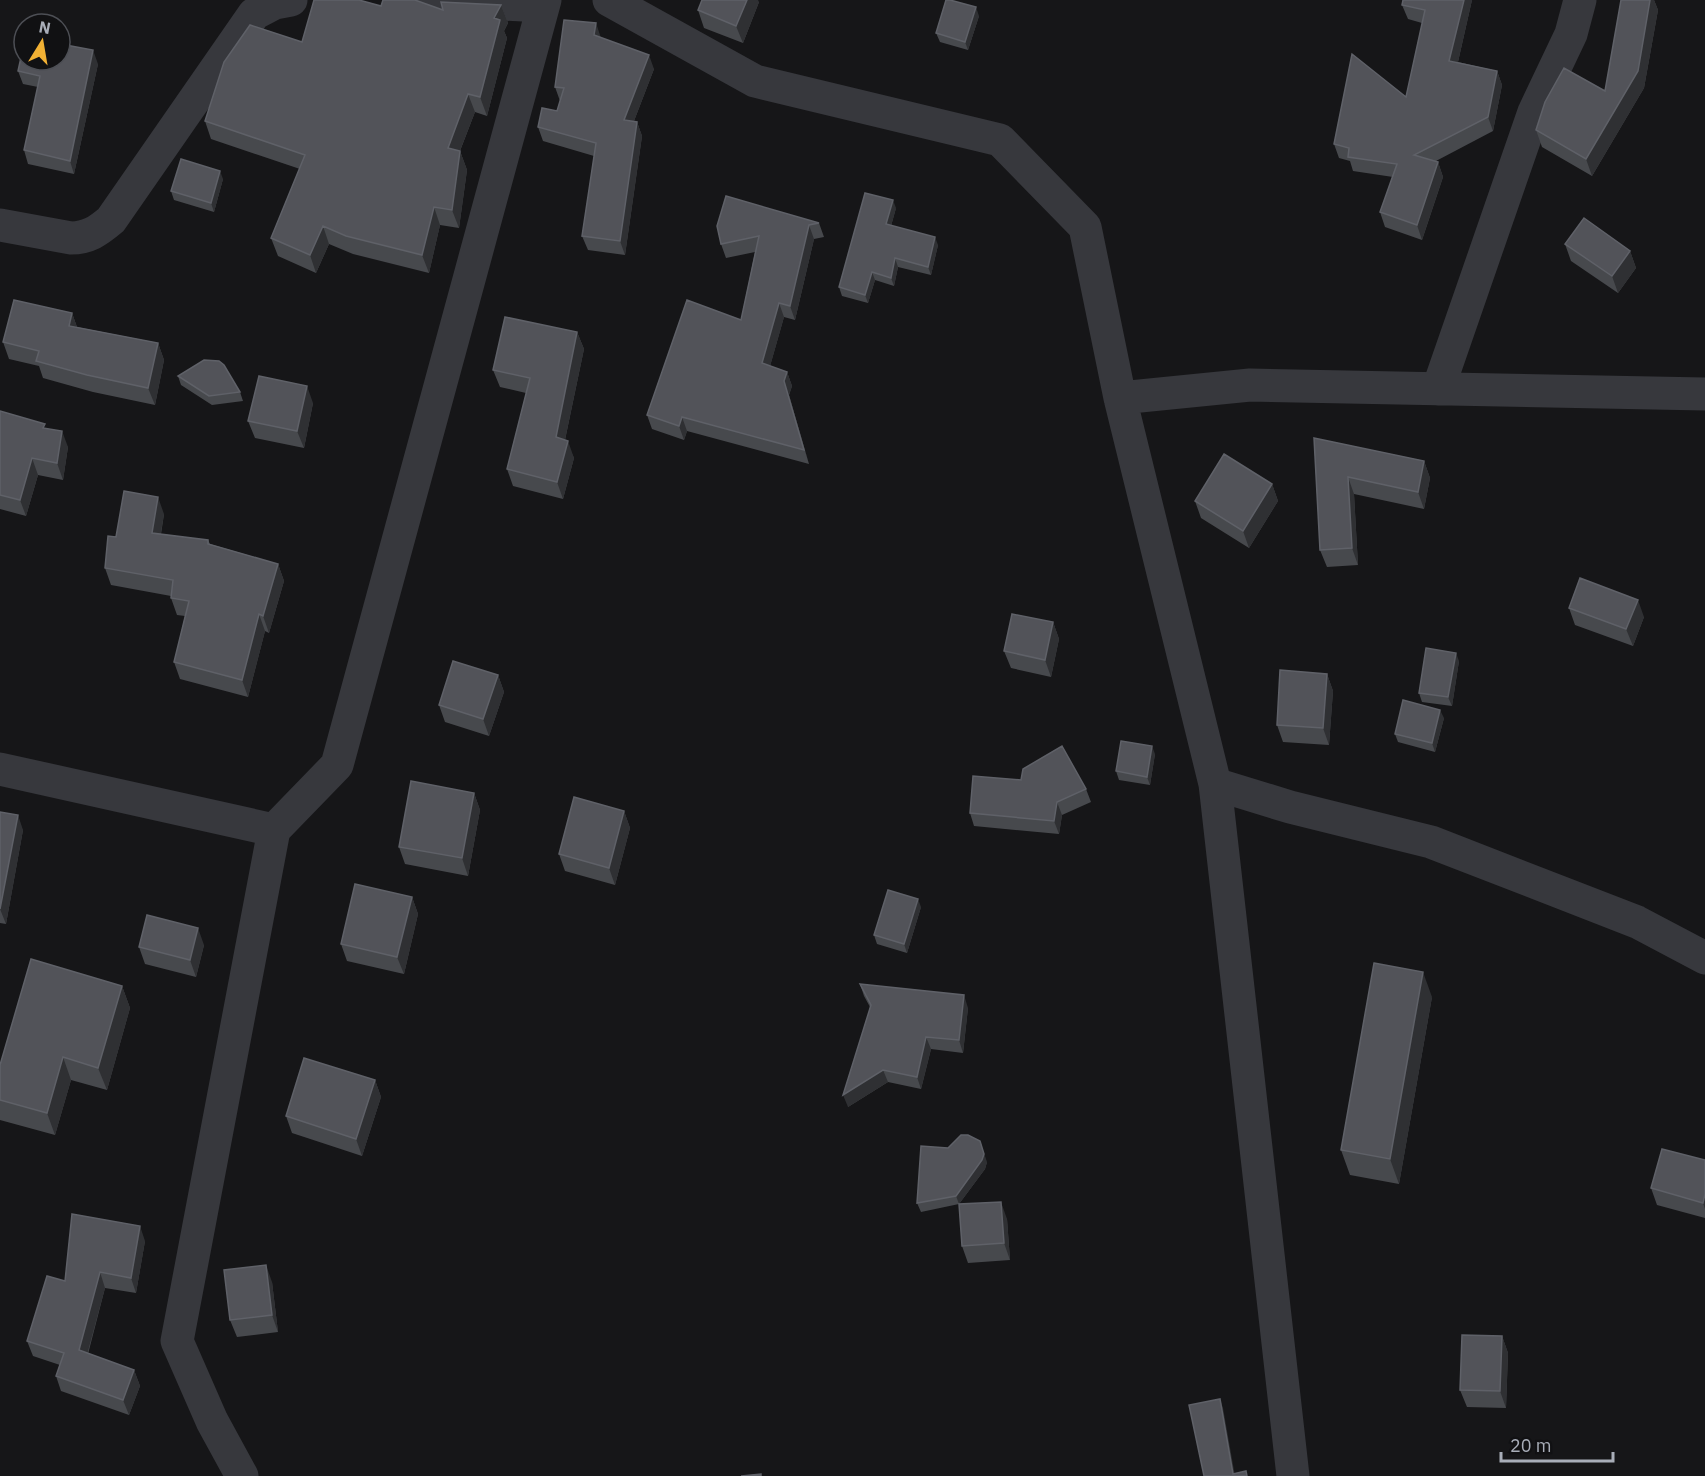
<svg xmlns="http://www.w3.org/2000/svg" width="1705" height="1476" viewBox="0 0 1705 1476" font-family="'IBM Plex Sans',sans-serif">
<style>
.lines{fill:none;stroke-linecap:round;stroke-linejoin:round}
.minor{stroke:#37383d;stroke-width:33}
.wall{fill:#47494d}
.shaded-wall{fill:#2f3033}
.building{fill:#525359;stroke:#5f6168;stroke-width:1.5}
</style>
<rect width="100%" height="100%" fill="#161618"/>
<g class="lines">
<path class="minor" d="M 422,0 L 543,6
M 609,0 L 755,81 L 1000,140 L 1085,227 L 1120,398 L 1215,784 L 1293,1476
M 0,225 L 71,238 C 88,238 98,231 111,220 L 254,14 L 275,3 L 291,0
M 1438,389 L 1534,112 L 1571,34 L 1580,0
M 1120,398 L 1250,385 L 1705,394
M 0,769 L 274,830 L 337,765 L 545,0
M 1215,784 L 1290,807 L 1431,842 L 1637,922 L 1705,958
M 242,1476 L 212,1421 L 177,1341 L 274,830"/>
</g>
<path class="wall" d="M 1472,0 L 1458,62 L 1497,71 L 1502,85 L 1493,131 L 1436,161 L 1438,162 L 1443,177 L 1422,240 L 1385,227 L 1380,212 L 1393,177 L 1353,171 L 1350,161 L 1339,158 L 1334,144 L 1406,97 L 1422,23 L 1408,19 L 1402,5 Z
M 1621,0 L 1654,0 L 1658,10 L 1644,88 L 1592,176 L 1542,147 L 1536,130 L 1605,91 Z
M 759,2 L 743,43 L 704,28 L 698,10 Z
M 501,5 L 508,23 L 504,31 L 507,38 L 487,116 L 475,112 L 460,151 L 467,170 L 459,228 L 440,225 L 429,273 L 353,254 L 329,244 L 316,273 L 278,256 L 271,238 L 300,169 L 211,139 L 205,121 L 302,42 L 381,6 L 443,10 Z
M 979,16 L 968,50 L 940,42 L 936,33 Z
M 601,37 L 654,69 L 634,121 L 637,122 L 642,136 L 625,255 L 588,250 L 582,236 L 594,156 L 543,141 L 538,127 L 557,111 L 560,101 L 555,87 Z
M 98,64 L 74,174 L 28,164 L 24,150 L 38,87 L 23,84 L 18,71 Z
M 223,179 L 214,212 L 174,200 L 171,191 Z
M 896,208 L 891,226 L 938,245 L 931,275 L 898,267 L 894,286 L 875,280 L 868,303 L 842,296 L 839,287 Z
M 819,223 L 824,237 L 814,239 L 795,320 L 784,317 L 770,366 L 787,372 L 792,386 L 789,395 L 809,464 L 687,431 L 684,440 L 652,429 L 647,415 L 741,320 L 755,252 L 726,258 L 721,244 Z
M 1565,244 L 1630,251 L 1636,268 L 1618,293 L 1571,261 Z
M 72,313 L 77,327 L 158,343 L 164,360 L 155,405 L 93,392 L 43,378 L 39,366 L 9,359 L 3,342 Z
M 577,332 L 584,349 L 565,440 L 574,458 L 563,499 L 513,486 L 507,469 L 526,393 L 500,387 L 493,370 Z
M 178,376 L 240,392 L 243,401 L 212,405 L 181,385 Z
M 313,403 L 304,448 L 255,438 L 248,421 Z
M 0,411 L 46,429 L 68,447 L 63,480 L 38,475 L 26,516 L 0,509 Z
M 1314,438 L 1424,461 L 1430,478 L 1424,509 L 1354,494 L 1358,565 L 1327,567 L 1320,550 Z
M 1272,484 L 1278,501 L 1249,548 L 1201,518 L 1195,501 Z
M 164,514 L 161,534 L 208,540 L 210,544 L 278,564 L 284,581 L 269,633 L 265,631 L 248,697 L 180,679 L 174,662 L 185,616 L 177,615 L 171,598 L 171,596 L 111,585 L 105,568 L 116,537 Z
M 1569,608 L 1644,617 L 1633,646 L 1575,625 Z
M 1053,622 L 1059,639 L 1051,677 L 1011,668 L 1004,651 Z
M 1459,661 L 1452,706 L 1422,702 L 1419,693 Z
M 1327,674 L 1333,691 L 1329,745 L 1283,742 L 1277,725 Z
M 498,675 L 504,692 L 489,736 L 445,722 L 439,705 Z
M 1444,718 L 1435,752 L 1398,742 L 1395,734 Z
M 1155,754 L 1150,785 L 1119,780 L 1116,771 Z
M 1021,780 L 1086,789 L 1091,802 L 1062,815 L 1059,834 L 974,826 L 970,813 Z
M 474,793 L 480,810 L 468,876 L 405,864 L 399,847 Z
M 624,811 L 630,828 L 615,885 L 565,871 L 559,854 Z
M 0,812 L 23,830 L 6,924 L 0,923 Z
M 412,897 L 418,914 L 404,974 L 347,961 L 341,944 Z
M 921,907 L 907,953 L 877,944 L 874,935 Z
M 204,945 L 196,977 L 145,964 L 139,947 Z
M 860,984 L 968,1008 L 963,1053 L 931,1049 L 921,1089 L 888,1082 L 848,1107 L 870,1007 L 864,996 Z
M 122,986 L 130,1008 L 107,1090 L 71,1080 L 55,1135 L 0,1120 L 0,1065 Z
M 1432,997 L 1399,1184 L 1350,1175 L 1341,1150 Z
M 375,1080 L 381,1097 L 362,1156 L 292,1133 L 286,1116 Z
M 1705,1160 L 1705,1218 L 1657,1205 L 1651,1188 Z
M 987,1162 L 985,1169 L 959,1204 L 1007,1219 L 1010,1260 L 968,1263 L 962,1246 L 959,1204 L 921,1212 L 917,1203 Z
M 145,1241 L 136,1293 L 105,1288 L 88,1354 L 134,1370 L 140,1386 L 129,1415 L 61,1391 L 56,1376 L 60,1365 L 33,1356 L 27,1341 L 65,1281 Z
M 272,1282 L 278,1332 L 237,1337 L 230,1320 Z
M 1502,1336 L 1508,1353 L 1506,1408 L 1467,1407 L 1460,1390 Z"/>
<path class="shaded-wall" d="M 747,0 L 758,0 L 759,2 L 743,43 L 736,26 Z
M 1464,0 L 1472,0 L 1455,75 L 1449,61 Z
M 1650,0 L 1654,0 L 1658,10 L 1644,88 L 1592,176 L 1586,159 Z
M 501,5 L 508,23 L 504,31 L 507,38 L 487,116 L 480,97 L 494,18 Z
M 976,7 L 979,16 L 968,50 L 965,42 Z
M 596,23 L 601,38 L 594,35 Z
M 93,50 L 98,64 L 74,174 L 70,161 Z
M 649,55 L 654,69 L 629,134 L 624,120 Z
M 1497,71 L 1502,85 L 1493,131 L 1488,117 Z
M 468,94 L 475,112 L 454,166 L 448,148 Z
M 637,122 L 642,136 L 625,255 L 620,241 Z
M 460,151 L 467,170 L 459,228 L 452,210 Z
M 1438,162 L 1443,177 L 1422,240 L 1417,225 Z
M 220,171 L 223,179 L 214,212 L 211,203 Z
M 893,200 L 896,208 L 889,233 L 886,224 Z
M 434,207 L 440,225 L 429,273 L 422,255 Z
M 809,225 L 814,239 L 795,320 L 790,306 Z
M 323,226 L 329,244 L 316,273 L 310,255 Z
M 935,237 L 938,245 L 931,275 L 928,267 Z
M 1630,251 L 1636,268 L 1618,293 L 1612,276 Z
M 895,258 L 898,267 L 894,286 L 891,278 Z
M 872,272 L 875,280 L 868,303 L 865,295 Z
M 779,303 L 784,317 L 767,377 L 762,363 Z
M 72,313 L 78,330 L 69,326 Z
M 577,332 L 584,349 L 562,454 L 556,437 Z
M 158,343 L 164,360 L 155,405 L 148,388 Z
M 787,372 L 792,386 L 789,395 L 809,464 L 784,381 Z
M 307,386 L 313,403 L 304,448 L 297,431 Z
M 682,417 L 687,431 L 684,440 L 679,426 Z
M 62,431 L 68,447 L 63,480 L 57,463 Z
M 568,441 L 574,458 L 563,499 L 557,482 Z
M 32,458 L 38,475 L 26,516 L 20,500 Z
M 1424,461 L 1430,478 L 1424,509 L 1418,492 Z
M 1348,477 L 1354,494 L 1358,565 L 1352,548 Z
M 1272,484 L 1278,501 L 1249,548 L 1243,531 Z
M 158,497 L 164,514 L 158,550 L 152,533 Z
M 278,564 L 284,581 L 269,633 L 263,616 Z
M 1638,600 L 1644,617 L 1633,646 L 1626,629 Z
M 259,614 L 265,631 L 248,697 L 242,680 Z
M 1053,622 L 1059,639 L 1051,677 L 1045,660 Z
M 1456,653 L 1459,661 L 1452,706 L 1448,697 Z
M 1327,674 L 1333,691 L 1329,745 L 1323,728 Z
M 498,675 L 504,692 L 489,736 L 483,719 Z
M 1440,710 L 1444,718 L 1435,752 L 1432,743 Z
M 1152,746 L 1155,754 L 1150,785 L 1147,777 Z
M 474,793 L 480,810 L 468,876 L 462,858 Z
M 1057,802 L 1062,815 L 1059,834 L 1054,821 Z
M 624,811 L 630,828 L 615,885 L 609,868 Z
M 18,815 L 23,830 L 6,924 L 0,909 Z
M 412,897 L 418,914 L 404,974 L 397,957 Z
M 918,899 L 921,907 L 907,953 L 904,944 Z
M 198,928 L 204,945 L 196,977 L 190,960 Z
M 1423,972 L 1432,997 L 1399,1184 L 1390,1159 Z
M 122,986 L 130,1008 L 107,1090 L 98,1068 Z
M 964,995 L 968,1008 L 963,1053 L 959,1040 Z
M 926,1037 L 931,1049 L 921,1089 L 917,1077 Z
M 63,1057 L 71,1080 L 55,1135 L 47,1113 Z
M 883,1070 L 888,1082 L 848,1107 L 843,1095 Z
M 375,1080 L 381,1097 L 362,1156 L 356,1139 Z
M 980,1141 L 987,1162 L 985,1169 L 959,1204 L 956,1196 Z
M 1705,1194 L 1705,1209 L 1703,1203 Z
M 1001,1202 L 1007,1219 L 1010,1260 L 1004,1243 Z
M 140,1226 L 145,1241 L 136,1293 L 131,1278 Z
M 266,1265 L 272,1282 L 278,1332 L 272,1315 Z
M 100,1272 L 105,1288 L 84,1366 L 79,1350 Z
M 1502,1336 L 1508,1353 L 1506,1408 L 1500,1391 Z
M 134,1370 L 140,1386 L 129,1415 L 123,1400 Z
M 1220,1399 L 1223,1408 L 1235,1476 L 1233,1476 Z"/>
<path class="building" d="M 314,0 L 359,0 L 381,6 L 383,0 L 415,0 L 443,10 L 441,2 L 501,5 L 494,18 L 500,20 L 480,97 L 468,94 L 448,148 L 460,151 L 452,210 L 434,207 L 422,255 L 346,236 L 323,226 L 310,255 L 271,238 L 305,155 L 205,121 L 224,62 L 250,25 L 302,42 Z
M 702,0 L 747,0 L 736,26 L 698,10 Z
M 946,0 L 950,0 L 976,7 L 965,42 L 936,33 Z
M 1403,0 L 1464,0 L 1449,61 L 1497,71 L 1488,117 L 1414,155 L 1438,162 L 1417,225 L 1380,212 L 1397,164 L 1348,157 L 1349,148 L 1334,144 L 1352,54 L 1406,97 L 1425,10 L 1402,5 Z
M 1621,0 L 1650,0 L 1638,71 L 1586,159 L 1536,130 L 1545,102 L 1564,68 L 1605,91 Z
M 564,20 L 596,23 L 594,35 L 649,55 L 624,120 L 637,122 L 620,241 L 582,236 L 596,143 L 538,127 L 542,108 L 557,111 L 564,88 L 555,87 Z
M 24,44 L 24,60 L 60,60 L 60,44 L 93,50 L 70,161 L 24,150 L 40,76 L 18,71 Z
M 181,159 L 220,171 L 211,203 L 171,191 Z
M 865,193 L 893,200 L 886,224 L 935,237 L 928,267 L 895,258 L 891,278 L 872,272 L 865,295 L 839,287 Z
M 726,196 L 819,223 L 809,225 L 790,306 L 779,303 L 762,363 L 787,372 L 784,381 L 804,450 L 682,417 L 679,426 L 647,415 L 687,300 L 741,320 L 759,236 L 721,244 L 717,226 Z
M 1584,218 L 1630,251 L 1612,276 L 1565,244 Z
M 14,300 L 72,313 L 69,326 L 158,343 L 148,388 L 87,375 L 36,361 L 39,351 L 3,342 Z
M 505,317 L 577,332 L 556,437 L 568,441 L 557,482 L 507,469 L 530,378 L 493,370 Z
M 204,360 L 219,361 L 224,365 L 240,392 L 209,396 L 178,376 Z
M 259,376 L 307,386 L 297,431 L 248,421 Z
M 0,411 L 45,424 L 43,428 L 62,431 L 57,463 L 32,458 L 20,500 L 0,495 Z
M 1314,438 L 1424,461 L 1418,492 L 1348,477 L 1352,548 L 1320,550 Z
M 1224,454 L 1272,484 L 1243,531 L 1195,501 Z
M 124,491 L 158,497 L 152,533 L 208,540 L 208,544 L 278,564 L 263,616 L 259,614 L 242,680 L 174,662 L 189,601 L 171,598 L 173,580 L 105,568 L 108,536 L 116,537 Z
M 1580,578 L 1638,600 L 1626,629 L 1569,608 Z
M 1012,614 L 1053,622 L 1045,660 L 1004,651 Z
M 1426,648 L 1456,653 L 1448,697 L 1419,693 Z
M 453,661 L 498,675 L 483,719 L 439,705 Z
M 1280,670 L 1327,674 L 1323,728 L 1277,725 Z
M 1403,700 L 1440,710 L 1432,743 L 1395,734 Z
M 1121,741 L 1152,746 L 1147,777 L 1116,771 Z
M 1062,746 L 1086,789 L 1057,802 L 1054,821 L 970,813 L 973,776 L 1021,780 L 1023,769 Z
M 411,781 L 474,793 L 462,858 L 399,847 Z
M 574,797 L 624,811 L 609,868 L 559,854 Z
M 0,812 L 18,815 L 0,909 Z
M 355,884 L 412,897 L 397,957 L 341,944 Z
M 888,890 L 918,899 L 904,944 L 874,935 Z
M 147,915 L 198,928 L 190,960 L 139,947 Z
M 31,959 L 122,986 L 98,1068 L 63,1057 L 47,1113 L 0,1100 L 0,1065 Z
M 1374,963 L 1423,972 L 1390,1159 L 1341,1150 Z
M 860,984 L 964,995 L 959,1040 L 926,1037 L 917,1077 L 883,1070 L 843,1095 L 871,1005 Z
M 304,1058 L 375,1080 L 356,1139 L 286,1116 Z
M 961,1135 L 968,1135 L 980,1141 L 984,1154 L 982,1160 L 956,1196 L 917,1203 L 921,1146 L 948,1148 Z
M 1662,1149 L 1705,1160 L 1705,1194 L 1703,1203 L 1651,1188 Z
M 1001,1202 L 1004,1243 L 962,1246 L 959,1204 Z
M 72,1214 L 140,1226 L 131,1278 L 100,1272 L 79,1350 L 134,1370 L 123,1400 L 56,1376 L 64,1353 L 27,1341 L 47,1276 L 65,1281 Z
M 266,1265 L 272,1315 L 230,1320 L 224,1270 Z
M 1462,1335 L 1502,1336 L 1500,1391 L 1460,1390 Z
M 1220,1399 L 1233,1474 L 1246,1471 L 1247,1476 L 1204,1476 L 1189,1405 Z
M 761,1474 L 761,1476 L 741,1476 Z"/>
<g transform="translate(42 42) rotate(11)"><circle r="28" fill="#111113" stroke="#4d4f55" stroke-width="1.5"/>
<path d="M0-4.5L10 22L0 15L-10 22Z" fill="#f2b134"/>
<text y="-9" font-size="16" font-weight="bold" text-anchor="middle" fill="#a8adb8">N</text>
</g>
<path d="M1501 1452v9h112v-9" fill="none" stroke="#a8adb8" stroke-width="3"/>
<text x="1510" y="1452" font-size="18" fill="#a8adb8" stroke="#111113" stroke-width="4.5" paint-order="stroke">20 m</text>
</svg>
